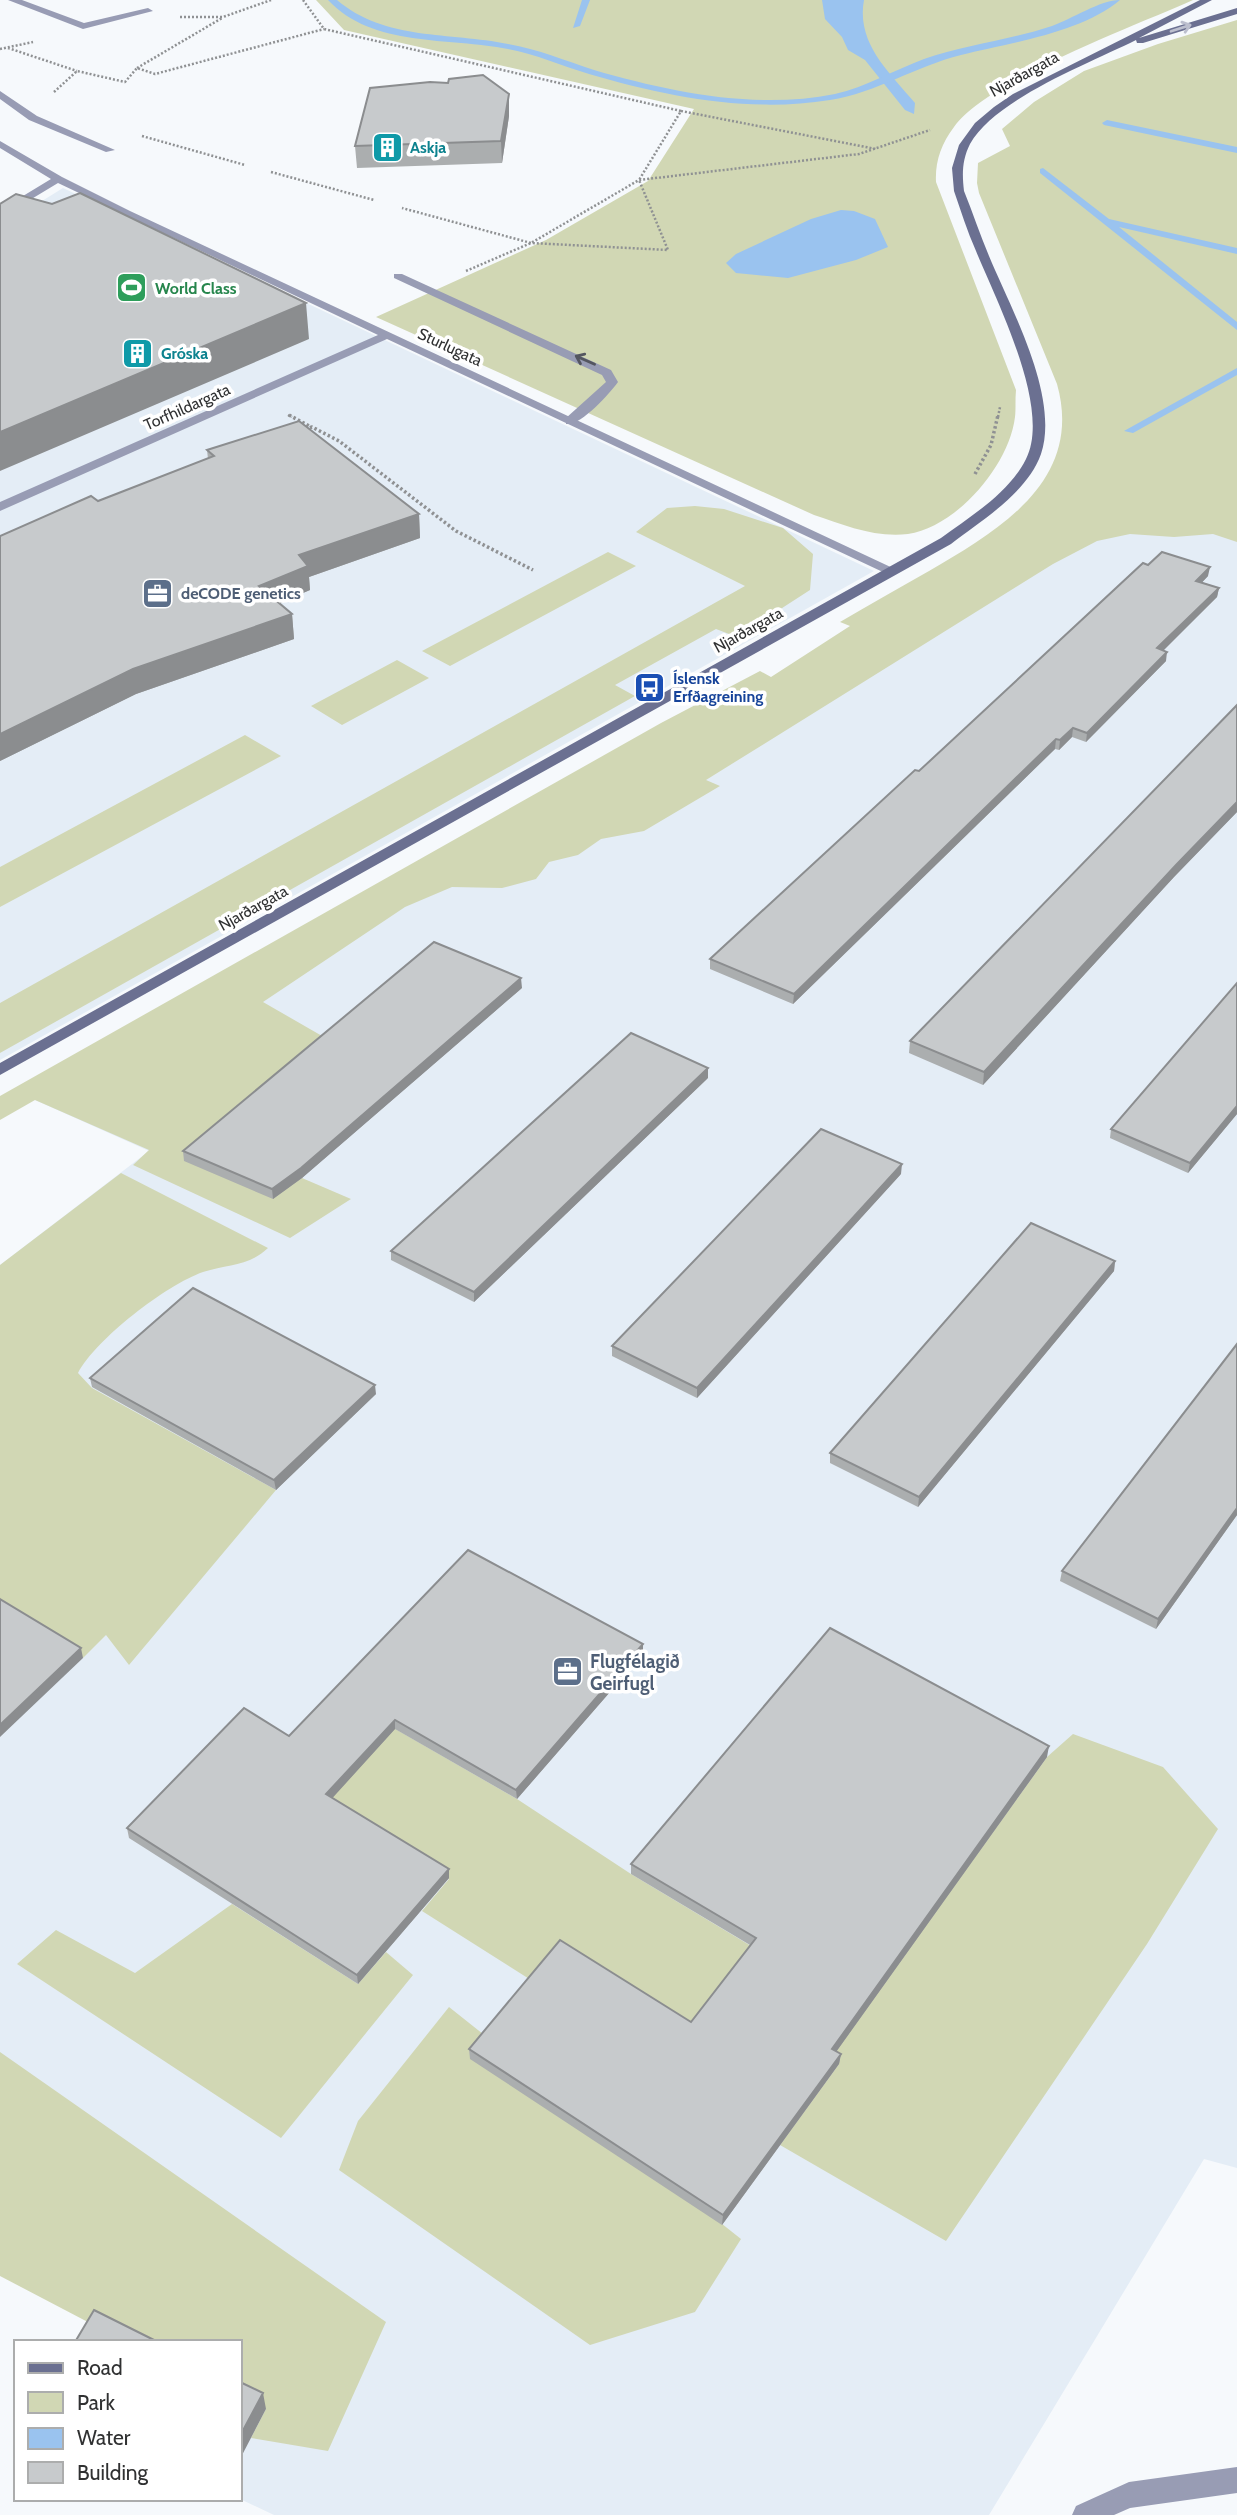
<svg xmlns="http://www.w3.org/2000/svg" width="1237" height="2515" viewBox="0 0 1237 2515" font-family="Cabin,sans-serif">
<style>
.built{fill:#e4edf6}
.green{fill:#d1d7b4}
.water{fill:#9ac3ef}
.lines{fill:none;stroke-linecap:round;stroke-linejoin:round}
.stream{fill:#9ac3ef;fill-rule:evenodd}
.path-far1{stroke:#8f9193;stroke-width:2.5;stroke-dasharray:2 2;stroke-linecap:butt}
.path{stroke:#8f9193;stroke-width:3.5;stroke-dasharray:2.5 2.5;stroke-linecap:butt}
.lane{fill:#989cb4;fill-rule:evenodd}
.street{fill:#989cb4;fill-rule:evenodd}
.secondary{fill:#6b7091;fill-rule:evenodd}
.wall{fill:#abaeaf}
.shaded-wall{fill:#8b8d8f}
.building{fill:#c7cacc;stroke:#8b8d8f;stroke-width:2}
.oneway{stroke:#bcbfce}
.oneway2{stroke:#545660}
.labels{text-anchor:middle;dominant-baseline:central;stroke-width:7;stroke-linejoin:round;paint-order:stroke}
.far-street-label{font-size:16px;fill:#303132;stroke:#fff}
.far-culture-label{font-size:16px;font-weight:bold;fill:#0d838f;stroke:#fff;text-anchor:start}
.far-leisure-label{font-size:16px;font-weight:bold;fill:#27864d;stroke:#fff;text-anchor:start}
.far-service-label{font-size:16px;font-weight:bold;fill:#4e5e75;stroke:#fff;text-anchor:start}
.far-transit-label{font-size:16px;font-weight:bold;fill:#164399;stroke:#fff;text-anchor:start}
.service-label{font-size:19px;font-weight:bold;fill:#4e5e75;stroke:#fff;text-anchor:start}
</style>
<rect width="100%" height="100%" fill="#f6f9fc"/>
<path class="built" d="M 1237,40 L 1237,2168 L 1204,2159 L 989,2515 L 274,2515 L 240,2499 L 240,2342 L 98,2328 L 0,2184 L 0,1265 L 149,1151 L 35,1100 L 1023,541 Z
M 63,188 L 336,317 L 874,571 L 0,1060 L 0,227 Z"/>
<path class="green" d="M 316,0 L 1193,0 C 1135,26 988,80 954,127 C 941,144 935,162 936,182 L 1016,390 C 1015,399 1016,409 1015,417 C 1009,466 956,527 908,534 C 875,538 844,525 814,515 L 376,317 L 546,240 L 648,181 L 694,109 L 344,30 Z
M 1237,20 L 1237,542 L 1213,534 L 1174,537 L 1130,534 L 1097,541 L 1053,564 L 706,780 L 720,786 L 644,831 L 601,839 L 578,855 L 549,862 L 536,879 L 502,888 L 452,887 L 405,907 L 263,1002 L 329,1040 L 302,1178 L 351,1199 L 290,1238 L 133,1165 L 149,1150 L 35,1100 L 0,1120 L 0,1096 L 661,723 L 760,671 L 771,677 L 850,626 L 840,622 C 869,605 899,588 929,571 C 1000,530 1084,480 1057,384 L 979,193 L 977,183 L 978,163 L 1010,146 L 1002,129 L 1034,102 L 1084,71 L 1158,44 Z
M 695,506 L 724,509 L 783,528 L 813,554 L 810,590 L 737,637 L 716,629 L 615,685 L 635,696 L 0,1053 L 0,1003 L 745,586 L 636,532 L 667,508 Z
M 608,552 L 636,566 L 450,666 L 422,651 Z
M 397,660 L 429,678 L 342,725 L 311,706 Z
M 245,735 L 281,756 L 0,907 L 0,867 Z
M 121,1173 L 268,1248 C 248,1267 228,1264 203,1272 C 166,1285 96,1339 78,1373 L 92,1388 L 276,1490 L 129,1665 L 106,1635 L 83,1658 L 0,1607 L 0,1265 Z
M 338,1696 L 517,1799 L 631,1874 L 863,2013 L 1047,1757 L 1073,1734 L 1163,1767 L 1218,1829 L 1147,1944 L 946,2241 L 780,2145 L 839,2064 L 691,2032 L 534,1982 L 422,1911 L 449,1879 L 327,1804 Z
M 232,1904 L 358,1984 L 386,1952 L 413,1975 L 281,2138 L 17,1964 L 56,1930 L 135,1973 Z
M 449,2007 L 741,2239 L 695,2312 L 590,2345 L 339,2170 L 358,2121 Z
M 0,2052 L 386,2322 L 328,2451 L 251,2438 L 266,2409 L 240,2397 L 240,2342 L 126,2342 L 0,2276 Z"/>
<path class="water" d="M 822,0 L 864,0 C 856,43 889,72 915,103 L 914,114 L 905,110 L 865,60 L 848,50 L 842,37 L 825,19 Z
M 841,210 L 854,211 L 875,219 L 888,247 L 856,260 L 788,278 L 736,273 L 726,263 L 736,254 L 811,219 Z"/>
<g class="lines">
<path class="stream" d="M 328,0 L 337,0 C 385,41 450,32 508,44 C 538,49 566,61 594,70 C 670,92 756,110 835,94 C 866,87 894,70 924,59 C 965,45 1010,40 1052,26 C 1072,19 1100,0 1120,0 C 1081,33 1009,43 961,55 C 916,66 876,93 830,100 C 750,113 667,97 589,74 C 562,66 536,54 508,49 C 449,37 373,48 328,0 Z
M 582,0 L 590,0 L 580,26 L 573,28 Z
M 1107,120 L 1237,147 L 1237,153 L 1104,125 L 1102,123 Z
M 1043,168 L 1109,219 L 1237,248 L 1237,254 L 1119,227 L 1237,322 L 1237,330 L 1040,173 L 1040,169 Z
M 1237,368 L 1237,375 L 1133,433 L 1124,431 Z"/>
<path class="path-far1" d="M 303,0 L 324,29 L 681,111 L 639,180 L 668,250 L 531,243 L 402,208
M 180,17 L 223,17 L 271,0
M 8,48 L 77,71
M 0,49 L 33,42
M 137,68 L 222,18
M 54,92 L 77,71 L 125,82 L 137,68 L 155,74 L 324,29
M 681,111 L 876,149
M 142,136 L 245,165
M 271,172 L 374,200
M 466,271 L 531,243 L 639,180 L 859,154 L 930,130
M 288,415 L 292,417
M 998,417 L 1000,407"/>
<path class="path" d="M 289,415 L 311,427
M 305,429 L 312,427 L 339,441 L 456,531 L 533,570
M 975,474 L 991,445 L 998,415"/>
<path class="lane" d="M 8,0 L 22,0 L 84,23 L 148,8 L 153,11 L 83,29 Z
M 0,91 L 37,116 L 115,150 L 106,152 L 29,120 L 0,99 Z
M 394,274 L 402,274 L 611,370 L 618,382 C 609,394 581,426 566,424 L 566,418 L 606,382 L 602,375 L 394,278 Z
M 1237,2467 L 1237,2493 L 1130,2508 L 1114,2515 L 1072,2515 L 1076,2506 L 1129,2482 Z"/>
<path class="street" d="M 0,141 L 62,177 L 130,211 L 897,570 L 890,574 L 885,573 L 387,339 L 0,511 L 0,502 L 378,335 L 58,183 L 0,218 L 0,210 L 51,179 L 0,148 Z"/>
<path class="secondary" d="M 1200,0 L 1212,0 L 1139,38 L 1237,8 L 1237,14 L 1143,43 L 1137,43 L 1136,40 C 1090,63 995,99 970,144 C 962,160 962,174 964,191 C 973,213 980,235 989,256 C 1011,309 1060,397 1041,454 C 1027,493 982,520 951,544 L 0,1075 L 0,1063 L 941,538 C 971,516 1009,493 1026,459 C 1052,408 996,300 976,251 C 967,231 961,211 954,191 L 952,168 L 959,145 L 975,123 L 994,107 L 1013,94 Z"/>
</g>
<path class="wall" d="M 509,94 L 509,116 L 502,163 L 357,168 L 355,146 Z
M 207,450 L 419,514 L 420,538 L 309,577 L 310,590 L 279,603 L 292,614 L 294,639 L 136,694 L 0,761 L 0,536 L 98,501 L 208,459 Z
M 1148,565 L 1208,576 L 1202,582 L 1219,588 L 1217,597 L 1163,650 L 1166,661 L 1086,742 L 1072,737 L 1059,750 L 1055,749 L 793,1004 L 710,969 L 710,959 Z
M 1237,705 L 1237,812 L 1174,877 L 983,1085 L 909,1053 L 910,1041 Z
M 1237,983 L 1237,1114 L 1188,1173 L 1110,1138 L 1111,1129 Z
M 522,988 L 302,1178 L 273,1199 L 184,1161 L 183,1151 Z
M 708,1078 L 474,1302 L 391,1260 L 391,1251 Z
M 901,1174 L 697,1398 L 612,1356 L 612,1346 Z
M 1115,1261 L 1114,1271 L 918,1507 L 830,1463 L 830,1453 Z
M 1237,1344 L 1237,1515 L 1156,1629 L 1060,1581 L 1062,1571 Z
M 90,1378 L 376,1394 L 276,1490 L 92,1387 Z
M 643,1654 L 517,1799 L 395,1729 L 332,1798 L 449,1878 L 358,1984 L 129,1838 L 127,1828 L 289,1736 Z
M 1047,1757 L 836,2052 L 841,2054 L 839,2064 L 722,2225 L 470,2059 L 469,2049 L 691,2022 L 750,1945 L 631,1874 L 631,1864 Z"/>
<path class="shaded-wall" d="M 509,94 L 509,116 L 502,163 L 501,141 Z
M 306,303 L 309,339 L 0,471 L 0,432 Z
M 419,514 L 420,538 L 309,577 L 310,590 L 261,611 L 259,586 L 299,555 Z
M 1210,567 L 1208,576 L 1195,590 L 1196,581 Z
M 1219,588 L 1217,597 L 1156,658 L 1157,648 Z
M 292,614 L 294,639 L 136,694 L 0,761 L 0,734 L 133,669 Z
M 1167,652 L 1166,661 L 1086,742 L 1087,733 Z
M 1073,728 L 1072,737 L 1059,750 L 1060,740 Z
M 1056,739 L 1055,749 L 793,1004 L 794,994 Z
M 1237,802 L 1237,812 L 1174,877 L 983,1085 L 984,1072 L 1176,865 Z
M 521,978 L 522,988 L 302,1178 L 273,1199 L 272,1189 Z
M 708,1068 L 708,1078 L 474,1302 L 474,1292 Z
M 1237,1106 L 1237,1114 L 1188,1173 L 1190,1163 Z
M 902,1164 L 901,1174 L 697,1398 L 697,1388 Z
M 1115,1261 L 1114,1271 L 918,1507 L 919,1497 Z
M 375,1385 L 376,1394 L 276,1490 L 274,1480 Z
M 1237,1508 L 1237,1515 L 1156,1629 L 1158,1619 Z
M 643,1644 L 643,1654 L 517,1799 L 516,1790 Z
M 81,1648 L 83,1658 L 0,1737 L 0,1725 Z
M 395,1720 L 395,1729 L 327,1804 L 326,1794 Z
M 1049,1746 L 1047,1757 L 831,2059 L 832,2049 Z
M 449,1869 L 449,1878 L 358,1984 L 357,1975 Z
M 841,2054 L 839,2064 L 722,2225 L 723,2215 Z
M 263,2393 L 266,2409 L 240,2459 L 240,2436 Z"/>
<path class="building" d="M 483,75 L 509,94 L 501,141 L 355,146 L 370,88 L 430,82 L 448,83 L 449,79 Z
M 80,193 L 306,303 L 0,432 L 0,204 L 16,194 L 52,204 Z
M 299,421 L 419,514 L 299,555 L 308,566 L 259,586 L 292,614 L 133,669 L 0,734 L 0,536 L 91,496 L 98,501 L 214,456 L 207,450 Z
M 1162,552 L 1210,567 L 1196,581 L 1219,588 L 1157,648 L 1167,652 L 1087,733 L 1073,728 L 1060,740 L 1056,739 L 794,994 L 710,959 L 915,770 L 919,771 L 1143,563 L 1148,565 Z
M 1237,705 L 1237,802 L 1176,865 L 984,1072 L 910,1041 Z
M 434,942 L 521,978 L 301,1168 L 272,1189 L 183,1151 Z
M 1237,983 L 1237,1106 L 1190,1163 L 1111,1129 Z
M 631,1033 L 708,1068 L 474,1292 L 391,1251 Z
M 821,1129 L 902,1164 L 697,1388 L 612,1346 Z
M 1031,1223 L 1115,1261 L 919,1497 L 830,1453 Z
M 193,1288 L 375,1385 L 274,1480 L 90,1378 Z
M 1237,1344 L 1237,1508 L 1158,1619 L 1062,1571 Z
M 468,1550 L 643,1644 L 516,1790 L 395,1720 L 326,1794 L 449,1869 L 357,1975 L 127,1828 L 244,1708 L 289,1736 Z
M 0,1599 L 81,1648 L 0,1725 Z
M 830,1628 L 1049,1746 L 832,2049 L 841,2054 L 723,2215 L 469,2049 L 560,1940 L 691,2022 L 756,1938 L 631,1864 Z
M 94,2310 L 158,2342 L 75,2342 Z
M 240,2382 L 263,2393 L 240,2436 Z"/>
<defs><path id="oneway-shaft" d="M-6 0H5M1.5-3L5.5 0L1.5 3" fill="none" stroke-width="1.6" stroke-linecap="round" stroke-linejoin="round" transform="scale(1.75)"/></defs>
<use class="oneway" href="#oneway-shaft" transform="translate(1181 28) rotate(-18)"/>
<use class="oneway2" href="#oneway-shaft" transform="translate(585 360) rotate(-156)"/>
<defs>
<symbol id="building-square" viewBox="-11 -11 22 22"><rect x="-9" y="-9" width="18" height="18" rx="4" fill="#0f9aa8" stroke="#fff"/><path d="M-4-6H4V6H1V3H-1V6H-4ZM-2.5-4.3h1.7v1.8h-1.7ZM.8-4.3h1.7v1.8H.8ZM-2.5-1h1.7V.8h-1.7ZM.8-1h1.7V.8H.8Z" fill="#fff"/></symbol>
<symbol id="stadium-square" viewBox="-11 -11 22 22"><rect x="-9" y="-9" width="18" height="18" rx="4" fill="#2e9e5b" stroke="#fff"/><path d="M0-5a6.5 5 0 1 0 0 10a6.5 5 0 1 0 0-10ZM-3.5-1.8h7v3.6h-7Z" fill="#fff"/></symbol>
<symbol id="office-square" viewBox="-11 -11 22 22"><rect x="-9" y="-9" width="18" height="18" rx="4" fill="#5c6f8a" stroke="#fff"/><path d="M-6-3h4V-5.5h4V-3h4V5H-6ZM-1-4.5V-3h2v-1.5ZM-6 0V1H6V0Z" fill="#fff"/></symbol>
<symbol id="bus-square" viewBox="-11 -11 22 22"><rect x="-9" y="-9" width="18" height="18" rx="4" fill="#1a4fb4" stroke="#fff"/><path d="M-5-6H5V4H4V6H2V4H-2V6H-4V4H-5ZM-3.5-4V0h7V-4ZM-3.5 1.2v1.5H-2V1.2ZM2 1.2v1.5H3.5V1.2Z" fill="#fff"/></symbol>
</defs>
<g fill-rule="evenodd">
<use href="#building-square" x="370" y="130" width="35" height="35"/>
<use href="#stadium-square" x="114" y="270" width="35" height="35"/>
<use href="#building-square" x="120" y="336" width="35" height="35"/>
<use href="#office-square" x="140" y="576" width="35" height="35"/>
<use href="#bus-square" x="632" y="670" width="35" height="35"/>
<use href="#office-square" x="550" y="1654" width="35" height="35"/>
</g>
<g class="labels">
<g class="far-street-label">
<text transform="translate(1024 74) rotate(-29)">Njarðargata</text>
<text transform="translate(450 347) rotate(25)">Sturlugata</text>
<text transform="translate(187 407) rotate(-24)">Torfhildargata</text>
<text transform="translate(748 630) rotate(-29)">Njarðargata</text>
<text transform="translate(253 908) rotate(-29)">Njarðargata</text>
</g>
<g class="far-culture-label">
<text x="410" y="147">Askja</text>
<text x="161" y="353">Gróska</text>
</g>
<g class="far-leisure-label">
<text x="155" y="288">World Class</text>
</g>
<g class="far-service-label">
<text x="181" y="593">deCODE genetics</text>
</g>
<g class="far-transit-label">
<text x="673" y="678">Íslensk<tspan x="673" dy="18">Erfðagreining</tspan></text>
</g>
<g class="service-label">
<text x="590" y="1661">Flugfélagið<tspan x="590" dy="22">Geirfugl</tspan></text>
</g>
</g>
<rect x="14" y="2340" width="228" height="161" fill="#ffffff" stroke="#acadad" stroke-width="2"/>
<rect x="28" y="2363" width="35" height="10" fill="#6b7091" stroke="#acadad" stroke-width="2"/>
<text x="77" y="2375" font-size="21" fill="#303132">Road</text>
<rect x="28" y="2392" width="35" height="21" fill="#d1d7b4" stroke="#acadad" stroke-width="2"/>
<text x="77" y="2410" font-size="21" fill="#303132">Park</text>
<rect x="28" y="2428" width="35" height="21" fill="#9ac3ef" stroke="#acadad" stroke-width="2"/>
<text x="77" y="2445" font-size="21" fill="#303132">Water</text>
<rect x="28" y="2462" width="35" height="21" fill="#c7cacc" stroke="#acadad" stroke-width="2"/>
<text x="77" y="2480" font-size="21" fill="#303132">Building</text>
</svg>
